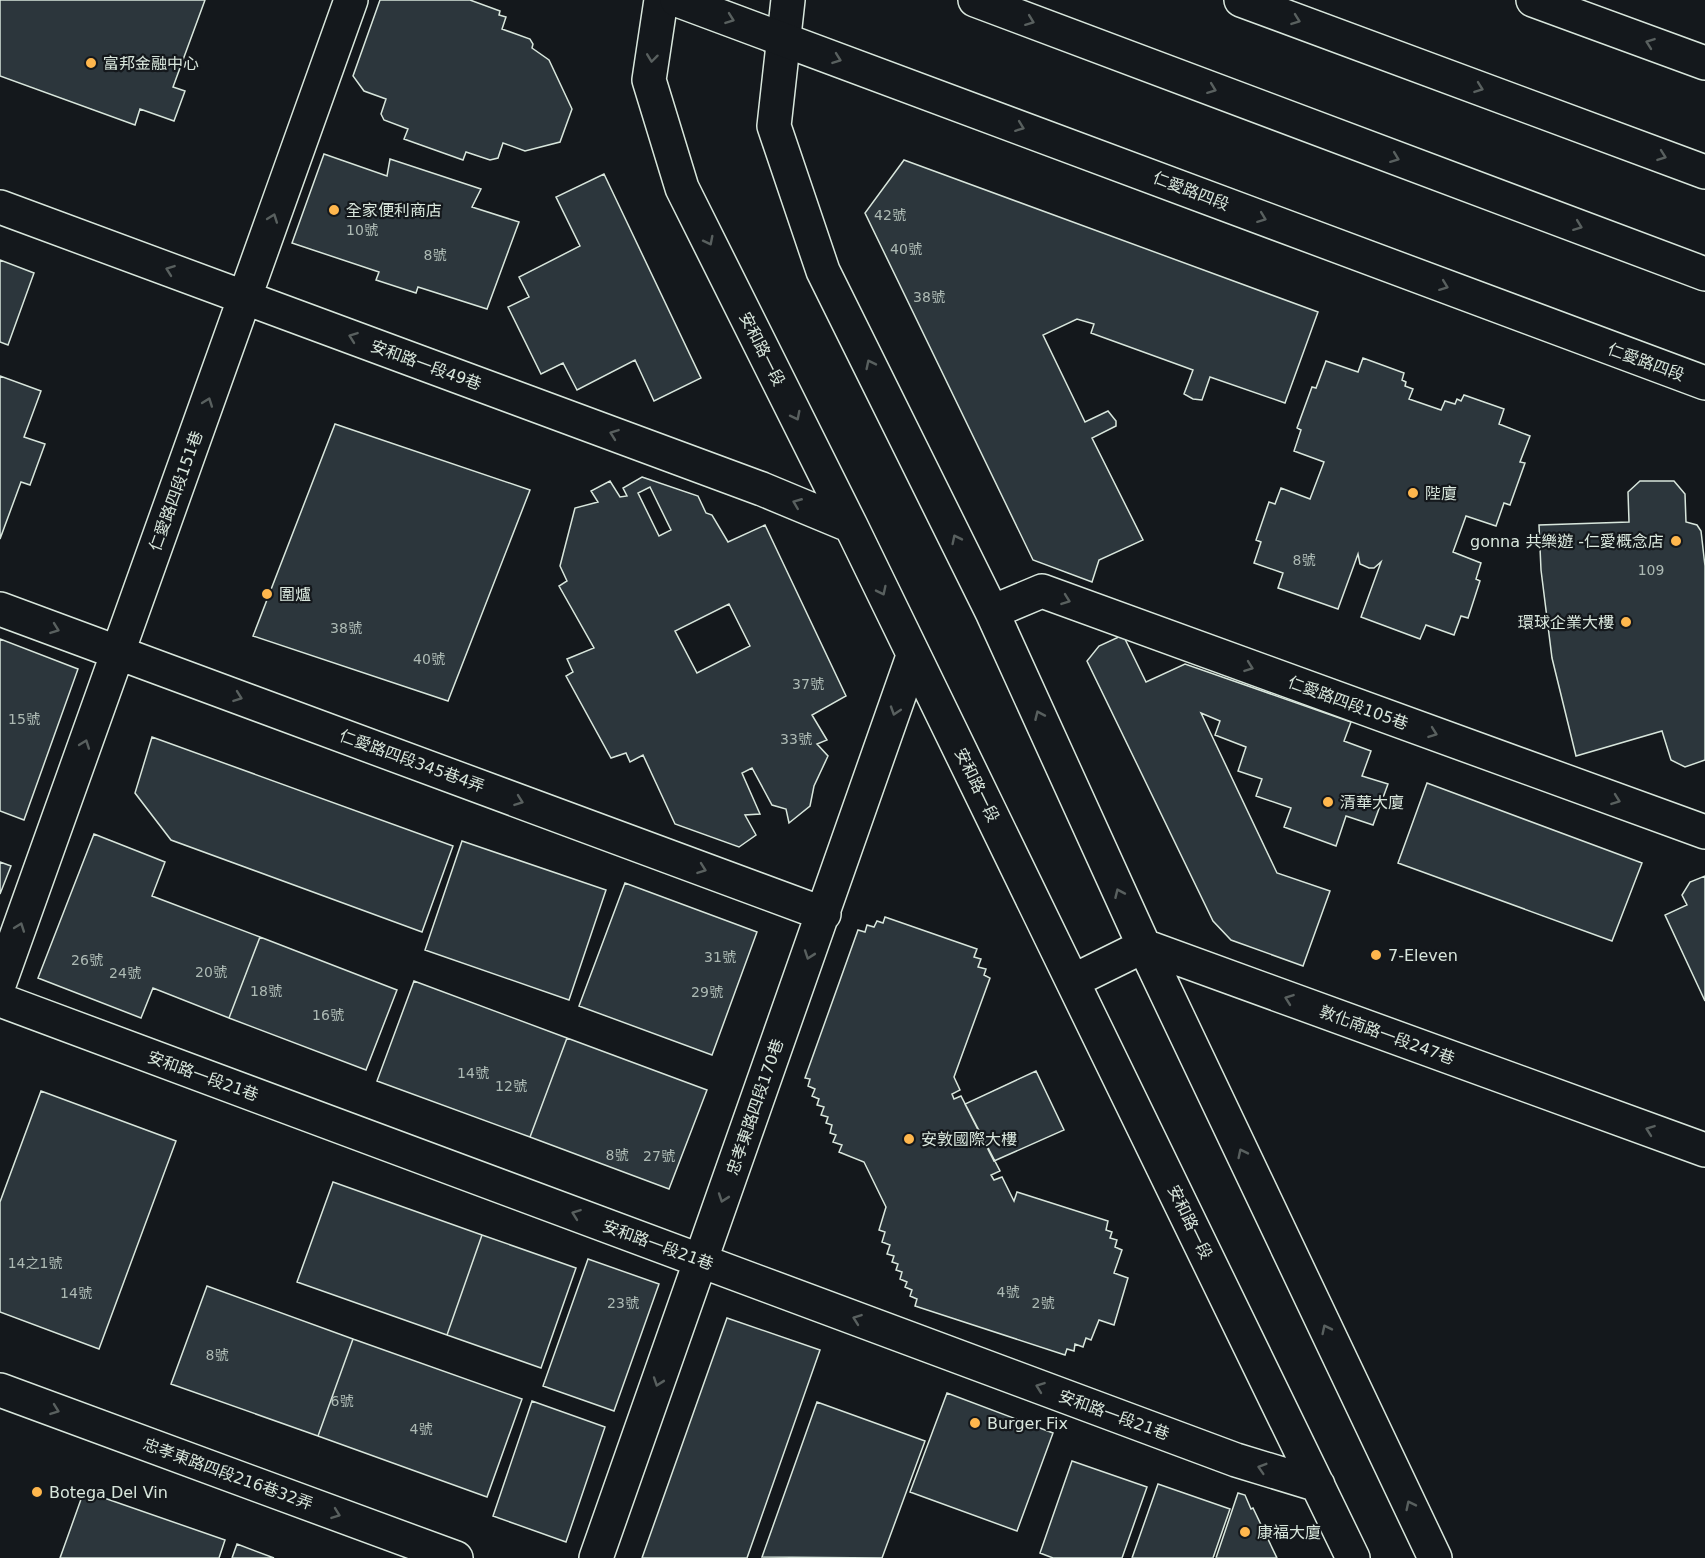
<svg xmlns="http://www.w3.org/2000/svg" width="1705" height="1558" viewBox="0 0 1705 1558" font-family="'DejaVu Sans','Noto Sans TC',sans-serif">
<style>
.building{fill:#2c363c;stroke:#d8e6dc;stroke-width:1.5;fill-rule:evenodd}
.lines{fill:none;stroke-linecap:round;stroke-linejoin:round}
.minor-casing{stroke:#d8e6dc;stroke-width:36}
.major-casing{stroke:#d8e6dc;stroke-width:36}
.minor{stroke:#14181c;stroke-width:33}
.major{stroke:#14181c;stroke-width:33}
.oneway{stroke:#59605f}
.poi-dot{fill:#ffb74d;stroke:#14181c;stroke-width:2}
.labels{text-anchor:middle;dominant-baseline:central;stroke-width:4.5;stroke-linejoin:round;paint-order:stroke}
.number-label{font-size:14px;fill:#adbab4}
.poi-label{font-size:16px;fill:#d8e6dc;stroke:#14181c;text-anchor:start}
.street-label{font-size:16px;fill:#d8e6dc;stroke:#14181c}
</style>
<rect width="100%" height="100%" fill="#14181c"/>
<path class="building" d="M 0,0 L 205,0 L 173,87 L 185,91 L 174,121 L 140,109 L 135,125 L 0,76 Z
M 380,0 L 470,0 L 500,11 L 499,15 L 506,17 L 502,29 L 530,39 L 533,44 L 532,48 L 549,60 L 572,109 L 560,142 L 525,151 L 503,143 L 498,158 L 490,160 L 466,152 L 463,160 L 404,139 L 408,129 L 384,120 L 381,114 L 386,99 L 364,91 L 353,76 Z
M 324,154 L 387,176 L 390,159 L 481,189 L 472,207 L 519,222 L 487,309 L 418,287 L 416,293 L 376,280 L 379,272 L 292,243 Z
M 904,160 L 1318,312 L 1285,403 L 1210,377 L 1202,400 L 1193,399 L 1184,394 L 1193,370 L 1091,333 L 1094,324 L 1077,319 L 1043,335 L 1085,422 L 1108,411 L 1116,421 L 1116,426 L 1092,438 L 1143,540 L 1099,560 L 1092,582 L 1033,560 L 865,213 Z
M 604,174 L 701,378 L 654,401 L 635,360 L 577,390 L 563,363 L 541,374 L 508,307 L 529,297 L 519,277 L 580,246 L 556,197 Z
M 0,260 L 34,273 L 8,345 L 0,342 Z
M 1363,358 L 1404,373 L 1402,380 L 1406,382 L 1405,386 L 1413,389 L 1409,399 L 1441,410 L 1445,401 L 1455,404 L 1457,399 L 1461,401 L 1464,395 L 1504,409 L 1499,424 L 1530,436 L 1520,462 L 1525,463 L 1510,505 L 1504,503 L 1496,526 L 1466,516 L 1453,552 L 1481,563 L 1476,579 L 1480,581 L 1468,618 L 1461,616 L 1454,635 L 1426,625 L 1420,639 L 1361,617 L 1381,562 L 1374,568 L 1369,568 L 1360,564 L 1358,554 L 1338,609 L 1278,588 L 1283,573 L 1254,563 L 1261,542 L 1256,540 L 1269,502 L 1275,504 L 1281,488 L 1310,499 L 1324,462 L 1294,451 L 1301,430 L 1297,428 L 1312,387 L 1316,388 L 1326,361 L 1358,372 Z
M 0,376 L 41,391 L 24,437 L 45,444 L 30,485 L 21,482 L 0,539 Z
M 335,424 L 530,490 L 448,701 L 253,636 Z
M 642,477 L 698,496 L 706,513 L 712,515 L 728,542 L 765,525 L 846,696 L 812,715 L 827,740 L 817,744 L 828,756 L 814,786 L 810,806 L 789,823 L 786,809 L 772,805 L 752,768 L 742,773 L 760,814 L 745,815 L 756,835 L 739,847 L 675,824 L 643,755 L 630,762 L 626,753 L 611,758 L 566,676 L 573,672 L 567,659 L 594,648 L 559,586 L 567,581 L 560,566 L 575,508 L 598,502 L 591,491 L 610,481 L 620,497 L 627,496 L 623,488 ZM 650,487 L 671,530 L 659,536 L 638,493 ZM 729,604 L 750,646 L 697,673 L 675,631 Z
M 1640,481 L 1674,481 L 1685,494 L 1686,522 L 1697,525 L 1701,531 L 1705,566 L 1705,760 L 1685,767 L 1671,760 L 1662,731 L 1576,756 L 1552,658 L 1541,570 L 1539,525 L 1629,522 L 1628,492 Z
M 1123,635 L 1146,682 L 1185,664 L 1351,722 L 1344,741 L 1371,751 L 1362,776 L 1388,784 L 1373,825 L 1346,816 L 1336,846 L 1284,827 L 1291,808 L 1256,796 L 1262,779 L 1238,771 L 1246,747 L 1215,735 L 1220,721 L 1201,713 L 1277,873 L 1330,891 L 1303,966 L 1231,940 L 1213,921 L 1087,661 L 1099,646 Z
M 0,639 L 78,669 L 24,820 L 0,811 Z
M 152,737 L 453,846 L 422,932 L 171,840 L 135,793 Z
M 1427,783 L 1642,863 L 1612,941 L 1398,863 Z
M 94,834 L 165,862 L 152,896 L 260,937 L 229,1018 L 153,988 L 141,1018 L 38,978 Z
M 462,841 L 606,890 L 569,1000 L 425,950 Z
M 0,862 L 11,866 L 0,894 Z
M 1705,876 L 1705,1001 L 1665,915 L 1687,905 L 1682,895 L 1690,882 Z
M 625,883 L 757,932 L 712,1055 L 579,1006 Z
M 885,917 L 977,949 L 974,957 L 981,959 L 978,967 L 986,969 L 984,975 L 990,978 L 954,1077 L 960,1090 L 952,1094 L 954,1099 L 961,1096 L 1000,1171 L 991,1175 L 994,1180 L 1002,1177 L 1014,1201 L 1017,1192 L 1108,1221 L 1106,1230 L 1112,1232 L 1110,1238 L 1117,1240 L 1115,1247 L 1122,1250 L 1114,1273 L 1128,1278 L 1114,1325 L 1099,1320 L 1091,1340 L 1086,1338 L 1083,1347 L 1075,1344 L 1074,1351 L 1067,1349 L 1065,1355 L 915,1306 L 917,1299 L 910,1296 L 912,1290 L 905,1287 L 907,1282 L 900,1279 L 902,1272 L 896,1270 L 898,1264 L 892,1262 L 894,1256 L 887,1254 L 890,1245 L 882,1242 L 885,1232 L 879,1230 L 886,1207 L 864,1162 L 839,1152 L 842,1145 L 833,1142 L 836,1135 L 830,1133 L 832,1125 L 826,1123 L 828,1117 L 821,1115 L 824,1107 L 817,1105 L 819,1099 L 812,1096 L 815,1089 L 808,1086 L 810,1079 L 805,1078 L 858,930 L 865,932 L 867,925 L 874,927 L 877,921 L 883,923 Z
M 260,937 L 397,990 L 366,1070 L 229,1018 Z
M 414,981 L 567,1038 L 530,1137 L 377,1081 Z
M 567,1038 L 707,1090 L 669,1189 L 530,1137 Z
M 1036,1071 L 1064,1130 L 994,1161 L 965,1104 Z
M 41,1091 L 176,1141 L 99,1349 L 0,1312 L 0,1202 Z
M 333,1182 L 482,1235 L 447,1335 L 297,1282 Z
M 482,1235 L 576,1268 L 541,1368 L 447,1335 Z
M 588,1259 L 659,1284 L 614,1411 L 543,1386 Z
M 207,1286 L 353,1339 L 318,1436 L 171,1384 Z
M 727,1318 L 820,1350 L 747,1558 L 642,1558 Z
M 353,1339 L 522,1399 L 487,1497 L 318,1436 Z
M 947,1393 L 1053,1433 L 1017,1531 L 910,1492 Z
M 532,1401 L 605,1427 L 566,1542 L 493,1516 Z
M 817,1402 L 925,1441 L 882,1558 L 762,1557 Z
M 1072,1461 L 1147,1487 L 1122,1558 L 1053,1558 L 1040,1553 Z
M 1158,1484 L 1230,1509 L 1213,1558 L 1132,1558 Z
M 84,1491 L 225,1540 L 219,1558 L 60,1558 Z
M 1238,1493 L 1245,1495 L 1251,1509 L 1253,1508 L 1277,1558 L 1216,1558 Z
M 237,1544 L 274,1558 L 232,1558 Z"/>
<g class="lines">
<defs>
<path id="minor" d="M 661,0 L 649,80 L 682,188 L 851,526 L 1353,1558
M 788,0 L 774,126 L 823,271 L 992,612 L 1144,946 L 1435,1558
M 0,207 L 762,489 L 851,526
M 0,609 L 824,914
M 992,612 L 1042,591 L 1705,832
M 1073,981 L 1144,946 L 1705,1150
M 0,982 L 351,0
M 0,1000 L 1236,1460 L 1318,1485
M 0,1390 L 456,1558
M 596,1558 L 913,656"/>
<path id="major" d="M 677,0 L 1705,383
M 975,0 L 1705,274
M 1241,0 L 1705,172
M 1533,0 L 1705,63"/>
</defs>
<use href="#minor" class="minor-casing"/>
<use href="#major" class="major-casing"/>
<use href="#minor" class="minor"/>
<use href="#major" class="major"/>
</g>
<defs><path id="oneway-chevron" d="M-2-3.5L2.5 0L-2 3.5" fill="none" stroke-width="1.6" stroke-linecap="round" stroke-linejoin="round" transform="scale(1.5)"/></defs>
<g class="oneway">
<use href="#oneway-chevron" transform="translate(730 19) rotate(20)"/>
<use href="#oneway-chevron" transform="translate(1296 20) rotate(20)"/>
<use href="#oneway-chevron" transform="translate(1030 21) rotate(21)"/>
<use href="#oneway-chevron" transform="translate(1650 43) rotate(-160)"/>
<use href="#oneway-chevron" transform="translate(652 58) rotate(97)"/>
<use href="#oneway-chevron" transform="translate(837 59) rotate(20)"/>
<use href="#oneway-chevron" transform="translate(1479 88) rotate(20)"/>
<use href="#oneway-chevron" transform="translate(1212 89) rotate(21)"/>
<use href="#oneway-chevron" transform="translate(1020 127) rotate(21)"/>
<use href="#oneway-chevron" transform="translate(1662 156) rotate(20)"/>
<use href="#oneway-chevron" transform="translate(1395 158) rotate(21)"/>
<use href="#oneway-chevron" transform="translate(273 218) rotate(-70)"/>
<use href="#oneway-chevron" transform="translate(1262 218) rotate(21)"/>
<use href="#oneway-chevron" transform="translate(1578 226) rotate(21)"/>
<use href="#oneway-chevron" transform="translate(709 241) rotate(63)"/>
<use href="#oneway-chevron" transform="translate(170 270) rotate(-160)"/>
<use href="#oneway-chevron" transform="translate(1444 286) rotate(21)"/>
<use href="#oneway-chevron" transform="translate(353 337) rotate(-160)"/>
<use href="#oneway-chevron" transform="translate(870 364) rotate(-116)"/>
<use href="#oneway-chevron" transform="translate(208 402) rotate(-70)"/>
<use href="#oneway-chevron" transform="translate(796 416) rotate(63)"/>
<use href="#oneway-chevron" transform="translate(614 434) rotate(-160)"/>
<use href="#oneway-chevron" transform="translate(797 503) rotate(-158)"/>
<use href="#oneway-chevron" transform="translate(956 539) rotate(-116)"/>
<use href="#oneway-chevron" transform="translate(882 591) rotate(64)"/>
<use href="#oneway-chevron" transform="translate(1066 600) rotate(20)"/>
<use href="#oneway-chevron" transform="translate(55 629) rotate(20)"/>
<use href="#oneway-chevron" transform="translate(1249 667) rotate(20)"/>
<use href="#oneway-chevron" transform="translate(238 697) rotate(20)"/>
<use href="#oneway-chevron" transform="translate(895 711) rotate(108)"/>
<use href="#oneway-chevron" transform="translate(1039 715) rotate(-114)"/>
<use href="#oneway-chevron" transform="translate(1433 733) rotate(20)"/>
<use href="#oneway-chevron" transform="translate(85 744) rotate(-70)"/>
<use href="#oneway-chevron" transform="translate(1616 800) rotate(20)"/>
<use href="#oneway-chevron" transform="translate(519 801) rotate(20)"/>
<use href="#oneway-chevron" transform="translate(702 869) rotate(20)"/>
<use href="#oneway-chevron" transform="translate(1119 893) rotate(-114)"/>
<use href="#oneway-chevron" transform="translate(20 927) rotate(-70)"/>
<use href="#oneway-chevron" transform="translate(809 955) rotate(109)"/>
<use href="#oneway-chevron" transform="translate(1289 999) rotate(-160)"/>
<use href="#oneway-chevron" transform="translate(1650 1130) rotate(-160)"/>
<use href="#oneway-chevron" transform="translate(1242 1153) rotate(-116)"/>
<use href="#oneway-chevron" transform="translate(723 1198) rotate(109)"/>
<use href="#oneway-chevron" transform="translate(576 1214) rotate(-160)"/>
<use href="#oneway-chevron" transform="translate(857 1319) rotate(-160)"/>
<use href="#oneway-chevron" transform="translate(1326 1329) rotate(-116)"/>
<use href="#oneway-chevron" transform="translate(658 1382) rotate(109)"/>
<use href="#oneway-chevron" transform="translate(1040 1387) rotate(-160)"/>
<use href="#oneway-chevron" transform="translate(55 1410) rotate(20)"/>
<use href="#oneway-chevron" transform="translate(1262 1468) rotate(-163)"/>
<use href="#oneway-chevron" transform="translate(1410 1505) rotate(-116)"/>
<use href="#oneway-chevron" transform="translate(336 1514) rotate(20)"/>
</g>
<g class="poi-dot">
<circle cx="91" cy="63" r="6"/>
<circle cx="334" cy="210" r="6"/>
<circle cx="1413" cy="493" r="6"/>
<circle cx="1676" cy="541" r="6"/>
<circle cx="267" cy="594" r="6"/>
<circle cx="1626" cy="622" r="6"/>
<circle cx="1328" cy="802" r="6"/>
<circle cx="1376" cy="955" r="6"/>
<circle cx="909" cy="1139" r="6"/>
<circle cx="975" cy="1423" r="6"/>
<circle cx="37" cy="1492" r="6"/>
<circle cx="1245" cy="1532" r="6"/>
</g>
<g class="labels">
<g class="number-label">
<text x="890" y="215">42號</text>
<text x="362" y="230">10號</text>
<text x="906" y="249">40號</text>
<text x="435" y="255">8號</text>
<text x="929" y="297">38號</text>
<text x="1304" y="560">8號</text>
<text x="1651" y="570">109</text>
<text x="346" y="628">38號</text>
<text x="429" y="659">40號</text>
<text x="808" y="684">37號</text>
<text x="24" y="719">15號</text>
<text x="796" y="739">33號</text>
<text x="720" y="957">31號</text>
<text x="87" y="960">26號</text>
<text x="211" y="972">20號</text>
<text x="125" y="973">24號</text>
<text x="266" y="991">18號</text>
<text x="707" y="992">29號</text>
<text x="328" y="1015">16號</text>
<text x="473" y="1073">14號</text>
<text x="511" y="1086">12號</text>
<text x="617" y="1155">8號</text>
<text x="659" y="1156">27號</text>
<text x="35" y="1263">14之1號</text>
<text x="1008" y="1292">4號</text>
<text x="76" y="1293">14號</text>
<text x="623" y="1303">23號</text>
<text x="1043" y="1303">2號</text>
<text x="217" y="1355">8號</text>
<text x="342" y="1401">6號</text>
<text x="421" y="1429">4號</text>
</g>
<g class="poi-label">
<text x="103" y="63">富邦金融中心</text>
<text x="346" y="210">全家便利商店</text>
<text x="1425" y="493">陛廈</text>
<text x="1664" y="541" text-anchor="end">gonna 共樂遊 -仁愛概念店</text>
<text x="279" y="594">圍爐</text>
<text x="1614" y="622" text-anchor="end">環球企業大樓</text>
<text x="1340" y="802">清華大廈</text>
<text x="1388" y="955">7-Eleven</text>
<text x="921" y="1139">安敦國際大樓</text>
<text x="987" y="1423">Burger Fix</text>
<text x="49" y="1492">Botega Del Vin</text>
<text x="1257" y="1532">康福大廈</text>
</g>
<g class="street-label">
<text transform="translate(1191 191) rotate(21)">仁愛路四段</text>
<text transform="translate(762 349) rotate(63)">安和路一段</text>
<text transform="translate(1646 362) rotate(20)">仁愛路四段</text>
<text transform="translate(426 365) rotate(20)">安和路一段49巷</text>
<text transform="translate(176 491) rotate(-70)">仁愛路四段151巷</text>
<text transform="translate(1348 703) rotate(20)">仁愛路四段105巷</text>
<text transform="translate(412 761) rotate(20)">仁愛路四段345巷4弄</text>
<text transform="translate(977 785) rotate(64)">安和路一段</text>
<text transform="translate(1387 1035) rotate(20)">敦化南路一段247巷</text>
<text transform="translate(203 1076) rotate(20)">安和路一段21巷</text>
<text transform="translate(755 1107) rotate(-71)">忠孝東路四段170巷</text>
<text transform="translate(1190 1222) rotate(64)">安和路一段</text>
<text transform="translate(658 1245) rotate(20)">安和路一段21巷</text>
<text transform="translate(1114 1415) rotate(20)">安和路一段21巷</text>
<text transform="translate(228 1474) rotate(20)">忠孝東路四段216巷32弄</text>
</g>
</g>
</svg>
